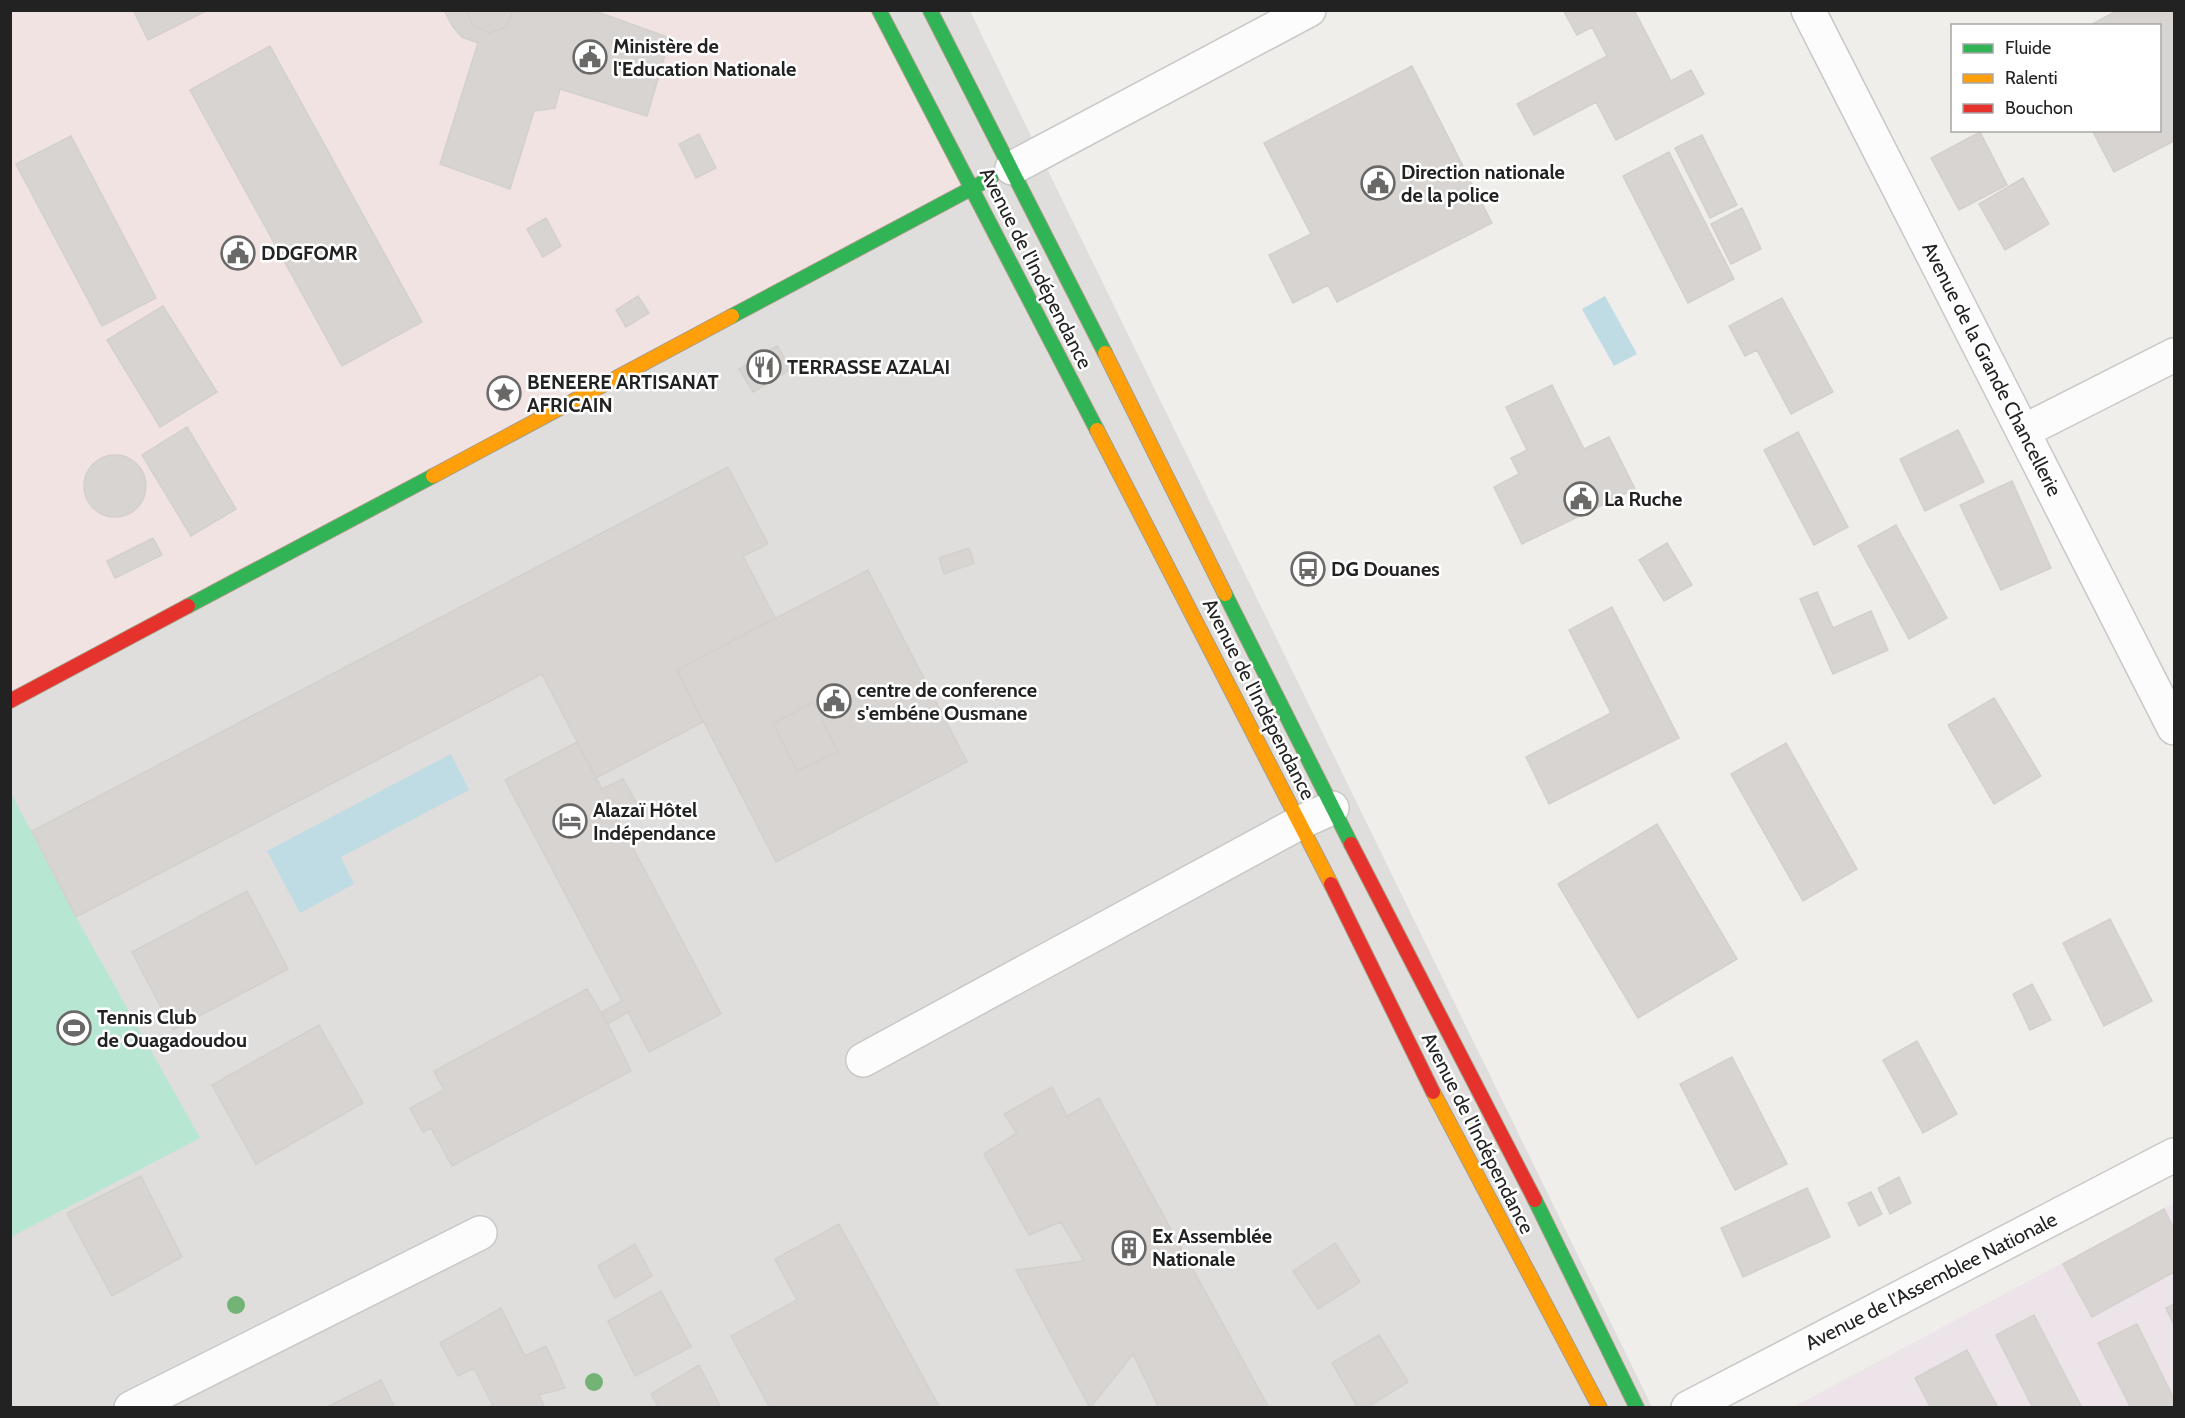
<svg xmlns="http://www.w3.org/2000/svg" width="2185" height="1418" viewBox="0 0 2185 1418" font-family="Cabin,sans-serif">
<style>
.residential{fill:#dfdedc}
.commercial{fill:#f1e3e1}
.industrial{fill:#ede4e9}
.pitch{fill:#b7e6d2}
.water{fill:#bfdbe3}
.building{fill:#d7d4d2;stroke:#d3d0cc;stroke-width:1.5}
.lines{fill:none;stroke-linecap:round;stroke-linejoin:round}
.street-casing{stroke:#c9c8c7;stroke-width:36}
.fast-casing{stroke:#a79c86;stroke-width:16}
.slow-casing{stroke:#a79c86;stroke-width:16}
.jam-casing{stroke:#a79c86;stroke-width:16}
.street{stroke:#fdfcfc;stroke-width:33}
.fast{stroke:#30b455;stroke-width:14}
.slow{stroke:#ff9f0a;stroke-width:14}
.jam{stroke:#e5322d;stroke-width:14}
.tree{fill:#73b476}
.labels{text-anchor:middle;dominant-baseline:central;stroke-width:5;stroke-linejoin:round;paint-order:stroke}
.poi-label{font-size:20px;font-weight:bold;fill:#222;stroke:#fff;text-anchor:start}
.street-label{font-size:20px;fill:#222;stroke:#fff}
</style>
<rect width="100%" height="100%" fill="#f0eeeb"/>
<path class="residential" d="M 10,11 L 970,11 L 1652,1407 L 11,1407 Z"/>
<path class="commercial" d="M 11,11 L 879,11 L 972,187 L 11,701 Z"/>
<path class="industrial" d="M 2174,1203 L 2174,1407 L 1799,1408 L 1797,1405 Z"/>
<path class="pitch" d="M 11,793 L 76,917 L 200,1138 L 11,1237 Z"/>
<path class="water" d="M 1605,296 L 1637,354 L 1614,366 L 1582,309 Z
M 451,754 L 469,790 L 341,857 L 354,884 L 300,913 L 267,851 Z"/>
<path class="building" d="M 133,10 L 208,10 L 148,40 Z
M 444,10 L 467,10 L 473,26 L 489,33 L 506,27 L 513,10 L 592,10 L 670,38 L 647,116 L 560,89 L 555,108 L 534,111 L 510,189 L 440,164 L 478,43 L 462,37 L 453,27 Z
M 467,10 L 513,10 L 513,11 L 506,27 L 489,33 L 473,26 Z
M 1563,10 L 1634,10 L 1671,81 L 1691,70 L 1704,94 L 1616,140 L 1596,102 L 1534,135 L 1517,104 L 1607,56 L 1592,27 L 1577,35 Z
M 2118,10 L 2174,10 L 2174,141 L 2114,172 L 2092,130 L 2160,130 L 2160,26 L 2089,26 Z
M 270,46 L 422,322 L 342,366 L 190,90 Z
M 1412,66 L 1492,223 L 1337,302 L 1328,285 L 1293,303 L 1269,255 L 1311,234 L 1264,143 Z
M 1980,132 L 2007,185 L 1959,210 L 1931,158 Z
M 699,134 L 716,168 L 696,178 L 679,144 Z
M 1702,135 L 1737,205 L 1710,218 L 1675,148 Z
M 71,136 L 156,298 L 102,326 L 16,164 Z
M 1669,152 L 1734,279 L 1688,303 L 1623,176 Z
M 2023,178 L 2049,224 L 2005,250 L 1979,204 Z
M 1742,208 L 1761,249 L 1731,264 L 1711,224 Z
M 546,218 L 561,246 L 543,257 L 527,229 Z
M 638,296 L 649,313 L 626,327 L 616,310 Z
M 1782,298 L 1833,392 L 1791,414 L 1757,350 L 1745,356 L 1729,326 Z
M 163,306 L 217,392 L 160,427 L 107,340 Z
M 777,346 L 791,369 L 753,392 L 739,369 Z
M 1552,385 L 1584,449 L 1609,437 L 1635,489 L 1522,544 L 1494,487 L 1519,474 L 1511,458 L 1527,450 L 1506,407 Z
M 187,427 L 236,509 L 191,536 L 142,455 Z
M 1958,430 L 1984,482 L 1925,511 L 1900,459 Z
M 1798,432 L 1848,527 L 1814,545 L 1764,450 Z
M84 486a31 31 0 1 1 62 0a31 31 0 1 1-62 0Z
M 728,467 L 768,544 L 743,556 L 775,618 L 677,670 L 703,722 L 596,778 L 542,674 L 76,917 L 32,831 Z
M 2012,481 L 2051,568 L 2001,590 L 1960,505 Z
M 1896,525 L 1947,618 L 1909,639 L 1858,546 Z
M 153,538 L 162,555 L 115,578 L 107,561 Z
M 1667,543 L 1692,585 L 1664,601 L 1639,560 Z
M 969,548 L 974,563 L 944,574 L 939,558 Z
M 868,570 L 967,762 L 776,862 L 677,670 Z
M 1817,592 L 1833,628 L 1871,611 L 1888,650 L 1833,674 L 1800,599 Z
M 1612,607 L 1679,738 L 1549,804 L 1526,757 L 1611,713 L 1569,630 Z
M 1994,698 L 2041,776 L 1994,804 L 1948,725 Z
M 814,702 L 838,752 L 797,771 L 773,723 Z
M 577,742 L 602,789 L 623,779 L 640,809 L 618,820 L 721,1014 L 649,1052 L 628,1012 L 608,1024 L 602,1012 L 622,1001 L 505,780 Z
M 1786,743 L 1857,869 L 1803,901 L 1731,774 Z
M 1657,824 L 1737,959 L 1638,1018 L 1558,884 Z
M 247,891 L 288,969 L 173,1030 L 132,952 Z
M 2110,919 L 2152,1001 L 2104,1026 L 2063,943 Z
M 2032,984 L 2051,1020 L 2030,1030 L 2013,994 Z
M 587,989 L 608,1024 L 631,1071 L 452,1166 L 431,1128 L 423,1132 L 410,1108 L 444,1090 L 434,1071 Z
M 319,1025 L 363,1103 L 256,1164 L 212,1085 Z
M 1917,1041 L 1957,1114 L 1923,1133 L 1883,1060 Z
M 1732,1057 L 1787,1164 L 1735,1190 L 1680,1084 Z
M 1052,1087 L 1067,1116 L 1099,1098 L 1269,1408 L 1159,1408 L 1133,1354 L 1090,1408 L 1016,1270 L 1084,1261 L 1061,1222 L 1029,1235 L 984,1154 L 1017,1133 L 1004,1114 Z
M 141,1176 L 182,1257 L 112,1296 L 67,1213 Z
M 1899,1177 L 1911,1203 L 1890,1214 L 1878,1188 Z
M 1807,1188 L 1830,1237 L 1743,1277 L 1721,1228 Z
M 1871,1192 L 1882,1214 L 1859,1226 L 1848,1203 Z
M 2164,1209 L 2174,1229 L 2174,1272 L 2092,1317 L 2063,1264 Z
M 839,1224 L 940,1408 L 770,1408 L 731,1336 L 797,1300 L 775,1259 Z
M 1335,1243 L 1360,1282 L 1318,1309 L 1293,1271 Z
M 635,1244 L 652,1276 L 615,1298 L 598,1266 Z
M 661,1291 L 691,1347 L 635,1376 L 608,1321 Z
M 2174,1304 L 2174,1325 L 2166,1308 Z
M 501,1308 L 525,1356 L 546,1346 L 565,1388 L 539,1395 L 545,1408 L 494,1408 L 474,1368 L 458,1376 L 440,1343 Z
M 2034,1315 L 2082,1408 L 2033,1408 L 1996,1335 Z
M 2137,1324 L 2174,1399 L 2174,1408 L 2131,1408 L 2098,1343 Z
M 1379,1335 L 1408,1382 L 1366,1408 L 1358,1408 L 1332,1363 Z
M 1967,1350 L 1998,1408 L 1931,1408 L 1915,1378 Z
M 699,1365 L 721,1408 L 659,1408 L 651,1394 Z
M 381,1380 L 395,1408 L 325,1408 Z"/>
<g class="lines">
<defs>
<path id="street" d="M 1808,10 L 2174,728
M 1012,168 L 1309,10
M 2024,431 L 2174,355
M 863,1060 L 1301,822 L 1332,808
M 131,1408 L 480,1233
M 1688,1408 L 2174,1155"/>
<path id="fast" d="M 879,10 L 1097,430
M 930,10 L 1105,353
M 732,316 L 991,178
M 1225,594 L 1351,844
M 188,606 L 433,476
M 1535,1200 L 1637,1408"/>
<path id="slow" d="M 1105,353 L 1225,594
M 1097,430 L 1331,884
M 433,476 L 732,316
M 1433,1092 L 1600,1408"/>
<path id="jam" d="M 10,701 L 188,606
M 1351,844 L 1535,1200
M 1331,884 L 1433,1092"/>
</defs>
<use href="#street" class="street-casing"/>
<use href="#fast" class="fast-casing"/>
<use href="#slow" class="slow-casing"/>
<use href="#jam" class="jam-casing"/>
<use href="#street" class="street"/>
<use href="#fast" class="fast"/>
<use href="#slow" class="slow"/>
<use href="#jam" class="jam"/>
</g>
<g class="tree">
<circle cx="236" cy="1305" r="9"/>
<circle cx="594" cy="1382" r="9"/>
</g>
<defs>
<symbol id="civic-ring" viewBox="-11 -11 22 22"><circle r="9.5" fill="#fff" stroke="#6a6968" stroke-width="1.5"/><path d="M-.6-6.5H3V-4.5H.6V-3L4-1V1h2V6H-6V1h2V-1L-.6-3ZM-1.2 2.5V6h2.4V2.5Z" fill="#6a6968"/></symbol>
<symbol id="restaurant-ring" viewBox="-11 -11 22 22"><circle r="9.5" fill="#fff" stroke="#6a6968" stroke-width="1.5"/><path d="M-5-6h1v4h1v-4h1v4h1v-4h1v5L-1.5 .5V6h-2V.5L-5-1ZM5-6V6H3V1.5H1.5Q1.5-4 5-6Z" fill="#6a6968"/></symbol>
<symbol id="sight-ring" viewBox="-11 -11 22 22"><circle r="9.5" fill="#fff" stroke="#6a6968" stroke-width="1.5"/><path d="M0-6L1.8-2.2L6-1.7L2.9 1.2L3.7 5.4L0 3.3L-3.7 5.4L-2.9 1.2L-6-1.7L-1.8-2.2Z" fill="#6a6968"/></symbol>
<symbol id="bus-ring" viewBox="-11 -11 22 22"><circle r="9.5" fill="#fff" stroke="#6a6968" stroke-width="1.5"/><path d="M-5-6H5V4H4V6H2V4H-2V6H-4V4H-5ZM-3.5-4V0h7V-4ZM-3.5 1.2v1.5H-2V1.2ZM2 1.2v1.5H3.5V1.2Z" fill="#6a6968"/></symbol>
<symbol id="hotel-ring" viewBox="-11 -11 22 22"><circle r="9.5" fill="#fff" stroke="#6a6968" stroke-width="1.5"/><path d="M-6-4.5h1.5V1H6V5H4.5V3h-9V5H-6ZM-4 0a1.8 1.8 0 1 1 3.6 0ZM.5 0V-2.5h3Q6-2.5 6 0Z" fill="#6a6968"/></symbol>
<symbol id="stadium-ring" viewBox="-11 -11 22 22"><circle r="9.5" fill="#fff" stroke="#6a6968" stroke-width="1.5"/><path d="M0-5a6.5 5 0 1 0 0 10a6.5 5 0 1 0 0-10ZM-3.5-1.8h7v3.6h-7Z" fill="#6a6968"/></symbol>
<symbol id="building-ring" viewBox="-11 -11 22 22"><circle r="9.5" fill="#fff" stroke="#6a6968" stroke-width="1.5"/><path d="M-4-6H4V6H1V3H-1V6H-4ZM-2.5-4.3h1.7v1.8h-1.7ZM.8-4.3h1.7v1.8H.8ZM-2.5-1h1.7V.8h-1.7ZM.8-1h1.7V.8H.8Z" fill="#6a6968"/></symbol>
</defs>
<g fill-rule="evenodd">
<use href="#civic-ring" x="571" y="38" width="38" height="38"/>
<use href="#civic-ring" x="1359" y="164" width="38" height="38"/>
<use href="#civic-ring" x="219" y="234" width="38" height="38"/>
<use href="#restaurant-ring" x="745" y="348" width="38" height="38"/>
<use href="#sight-ring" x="485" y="374" width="38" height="38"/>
<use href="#civic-ring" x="1562" y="480" width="38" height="38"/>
<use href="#bus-ring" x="1289" y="550" width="38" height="38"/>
<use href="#civic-ring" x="815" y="682" width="38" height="38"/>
<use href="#hotel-ring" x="551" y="802" width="38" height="38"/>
<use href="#stadium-ring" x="55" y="1009" width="38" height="38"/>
<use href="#building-ring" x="1110" y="1229" width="38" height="38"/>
</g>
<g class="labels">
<g class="poi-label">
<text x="613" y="46">Ministère de<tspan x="613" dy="23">l'Education Nationale</tspan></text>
<text x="1401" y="172">Direction nationale<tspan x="1401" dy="23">de la police</tspan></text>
<text x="261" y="253">DDGFOMR</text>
<text x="787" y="367">TERRASSE AZALAI</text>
<text x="527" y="382">BENEERE ARTISANAT<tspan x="527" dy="23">AFRICAIN</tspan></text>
<text x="1604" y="499">La Ruche</text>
<text x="1331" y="569">DG Douanes</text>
<text x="857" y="690">centre de conference<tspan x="857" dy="23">s'embéne Ousmane</tspan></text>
<text x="593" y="810">Alazaï Hôtel<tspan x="593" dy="23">Indépendance</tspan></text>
<text x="97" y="1017">Tennis Club<tspan x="97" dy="23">de Ouagadoudou</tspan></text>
<text x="1152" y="1236">Ex Assemblée<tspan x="1152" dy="23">Nationale</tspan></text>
</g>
<g class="street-label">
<text transform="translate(1036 268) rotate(63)">Avenue de l'Indépendance</text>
<text transform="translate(1992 369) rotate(63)">Avenue de la Grande Chancellerie</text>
<text transform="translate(1259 699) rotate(63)">Avenue de l'Indépendance</text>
<text transform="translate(1478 1133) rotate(63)">Avenue de l'Indépendance</text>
<text transform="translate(1931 1281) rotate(-27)">Avenue de l'Assemblee Nationale</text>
</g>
</g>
<rect width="2185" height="1418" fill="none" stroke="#222222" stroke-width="24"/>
<rect x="1951" y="24" width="210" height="108" fill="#ffffff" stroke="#a7a7a7" stroke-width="1.5"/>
<rect x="1963" y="44" width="30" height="9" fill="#30b455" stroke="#a7a7a7" stroke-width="1.5"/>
<text x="2005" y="54" font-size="18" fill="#222222">Fluide</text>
<rect x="1963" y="74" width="30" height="9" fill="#ff9f0a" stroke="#a7a7a7" stroke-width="1.5"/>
<text x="2005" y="84" font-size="18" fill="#222222">Ralenti</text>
<rect x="1963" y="104" width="30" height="9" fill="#e5322d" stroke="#a7a7a7" stroke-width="1.5"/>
<text x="2005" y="114" font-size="18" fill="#222222">Bouchon</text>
</svg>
